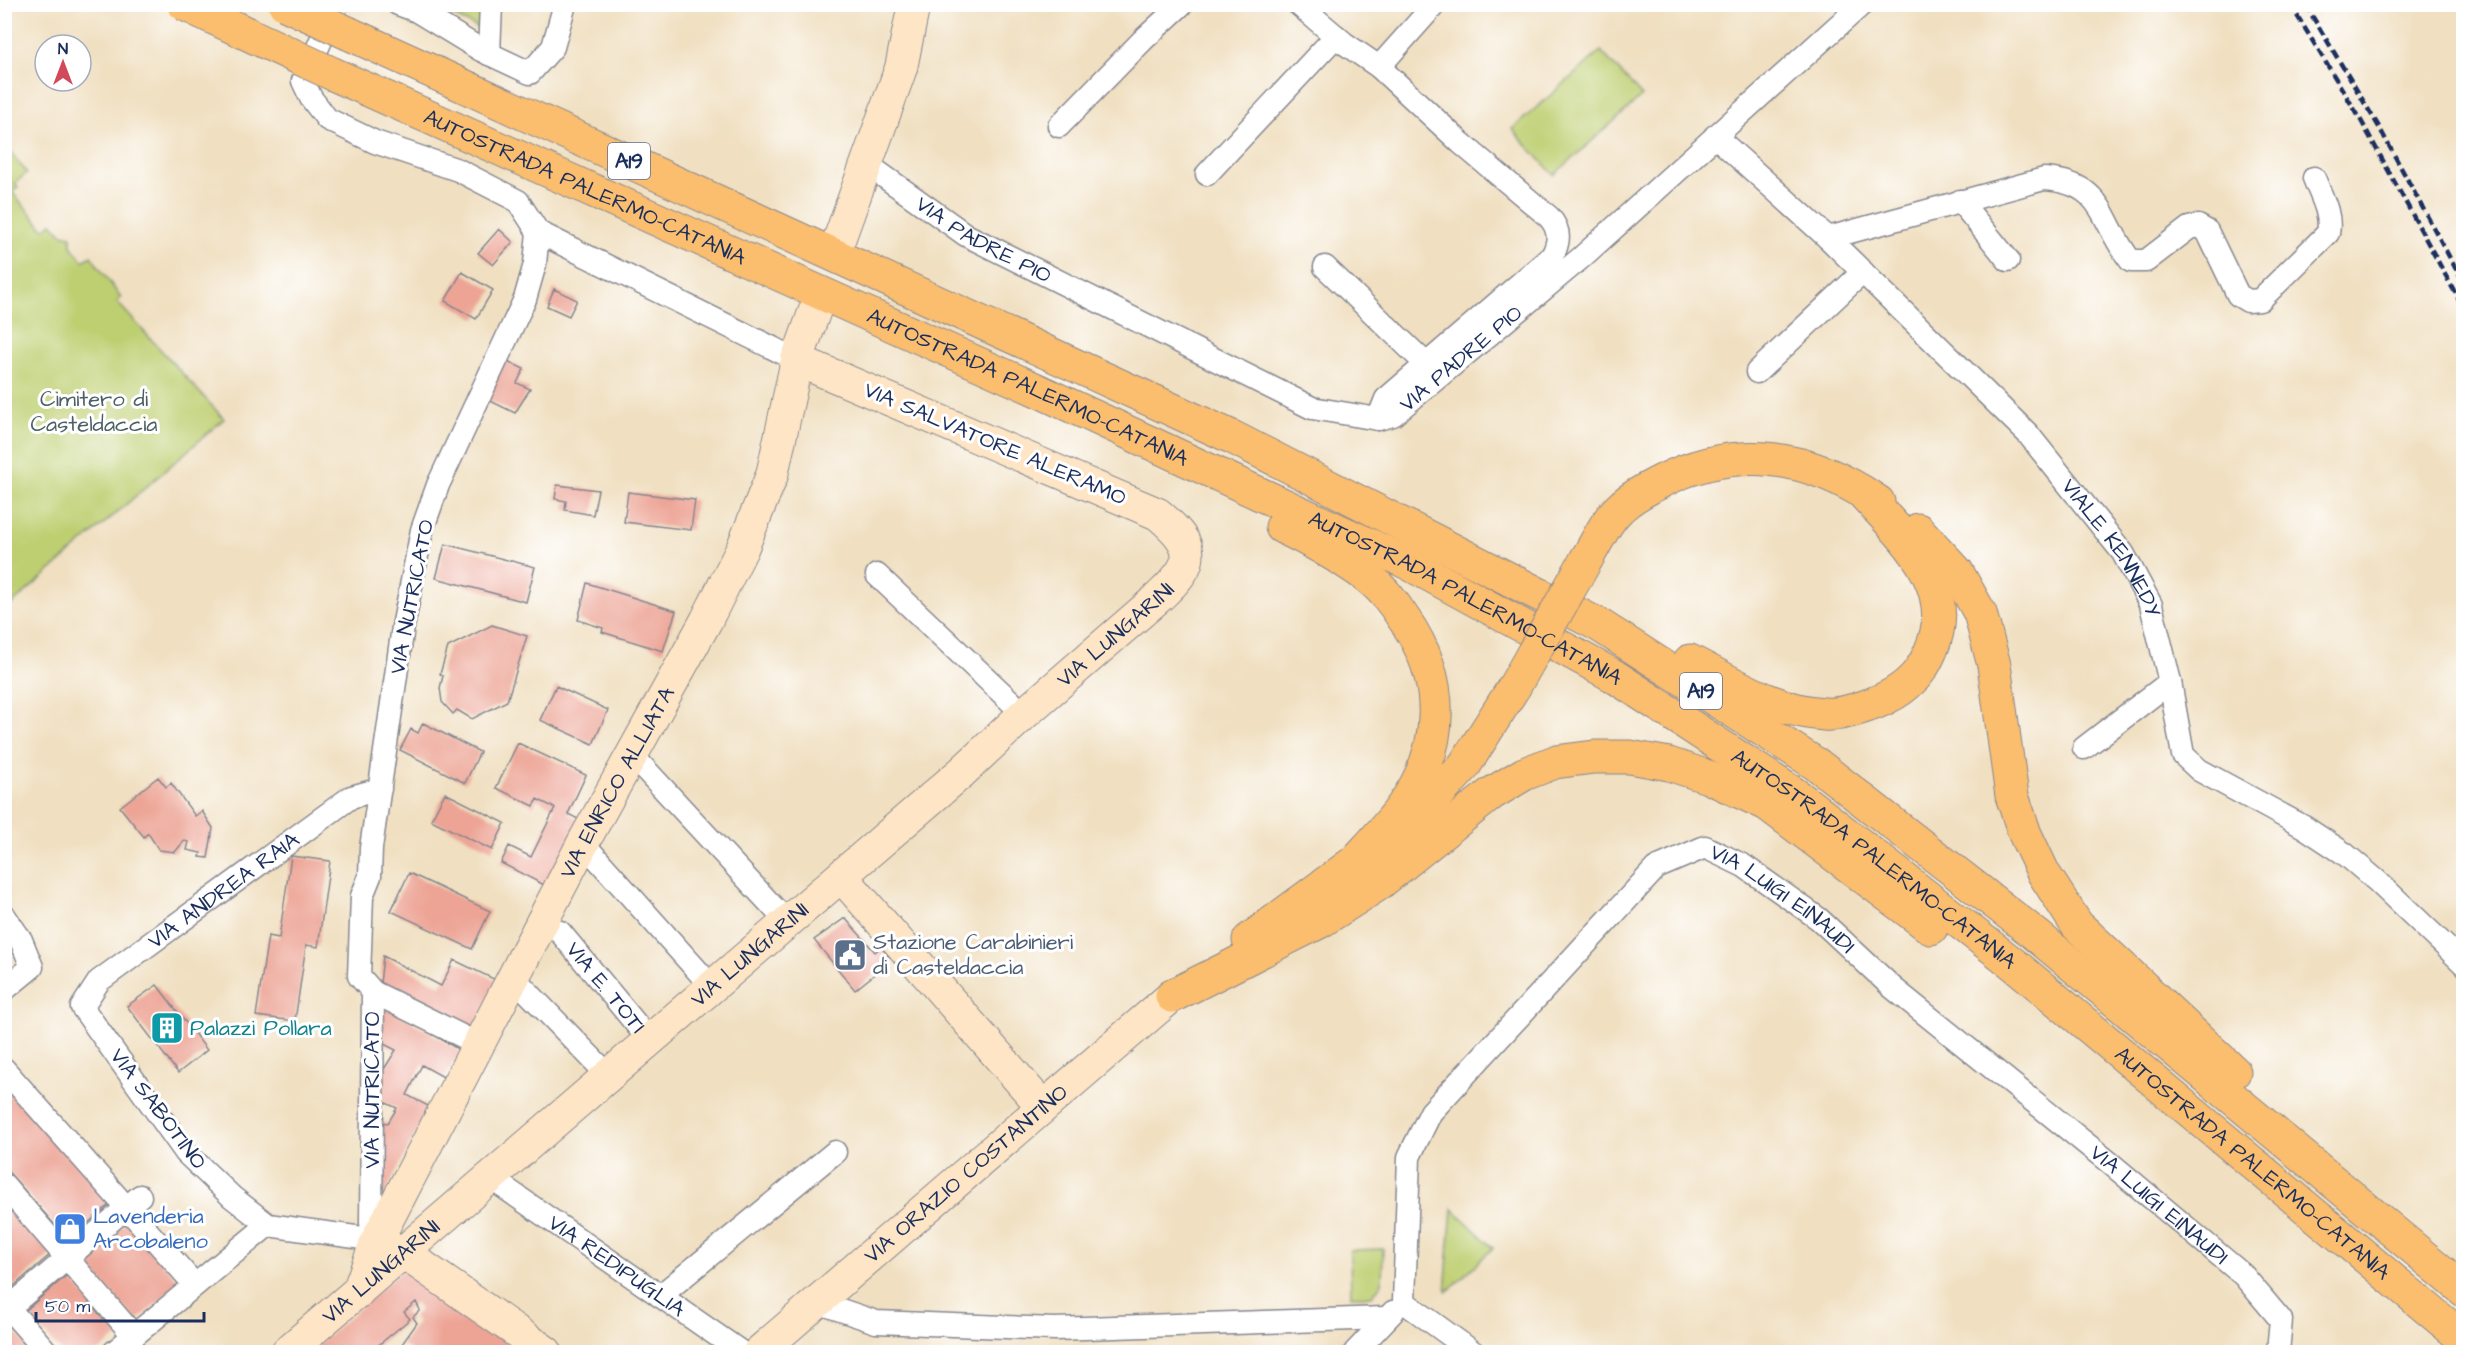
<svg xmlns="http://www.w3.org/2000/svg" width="2468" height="1357" viewBox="0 0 2468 1357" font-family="'Architects Daughter',sans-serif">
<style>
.green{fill:#becf71;stroke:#6c7f68;stroke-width:1.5}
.building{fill:#eda495}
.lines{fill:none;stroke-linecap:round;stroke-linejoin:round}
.secondary-tunnel{stroke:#c5bcac;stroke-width:32;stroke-dasharray:32 16;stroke-linecap:butt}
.street-casing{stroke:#86878f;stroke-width:25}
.secondary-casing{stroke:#86878f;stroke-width:34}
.highway-casing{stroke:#86878f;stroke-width:35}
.street{stroke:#fff;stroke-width:22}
.secondary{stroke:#fde5c5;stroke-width:32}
.highway{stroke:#fbbd6e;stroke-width:33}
.rail{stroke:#1b2f5e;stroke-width:4.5;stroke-dasharray:9 4.5;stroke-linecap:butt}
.highway-bridge-casing{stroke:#86878f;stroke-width:35;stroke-linecap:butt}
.highway-bridge{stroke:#fbbd6e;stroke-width:33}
.labels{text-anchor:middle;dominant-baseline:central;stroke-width:6;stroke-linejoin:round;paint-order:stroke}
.shield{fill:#fff;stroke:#5f6d8e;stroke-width:1.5}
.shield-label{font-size:21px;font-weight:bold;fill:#1b2f5e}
.street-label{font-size:22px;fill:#1b2f5e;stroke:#fff}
.park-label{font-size:22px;fill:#4c5f64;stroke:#fff}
.service-label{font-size:22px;fill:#4e5e75;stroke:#fff;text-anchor:start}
.culture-label{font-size:22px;fill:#0d838f;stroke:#fff;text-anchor:start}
.shop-label{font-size:22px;fill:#366cbe;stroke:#fff;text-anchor:start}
</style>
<rect width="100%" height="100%" fill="#fff"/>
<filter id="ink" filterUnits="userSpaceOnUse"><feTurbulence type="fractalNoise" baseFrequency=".0167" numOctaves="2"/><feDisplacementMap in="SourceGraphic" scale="12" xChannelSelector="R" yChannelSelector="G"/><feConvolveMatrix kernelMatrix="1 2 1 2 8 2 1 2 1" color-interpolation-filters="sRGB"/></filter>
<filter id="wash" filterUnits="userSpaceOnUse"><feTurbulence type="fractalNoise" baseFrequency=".008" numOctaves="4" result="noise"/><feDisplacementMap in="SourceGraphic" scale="24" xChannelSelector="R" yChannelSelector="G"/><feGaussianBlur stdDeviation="1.35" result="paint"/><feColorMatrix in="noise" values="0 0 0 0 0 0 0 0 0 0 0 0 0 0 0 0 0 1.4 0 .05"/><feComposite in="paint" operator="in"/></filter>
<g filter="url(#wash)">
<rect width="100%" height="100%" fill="#f0dfc0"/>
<path class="green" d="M 430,5 L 481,5 L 479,28 Z
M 1601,51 L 1642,96 L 1554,175 L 1512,129 Z
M 4,144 L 27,173 L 15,183 L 18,187 L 12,192 L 44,229 L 52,223 L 62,234 L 71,236 L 71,246 L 83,261 L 91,256 L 121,298 L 117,302 L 224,419 L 5,610 Z
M 1452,1208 L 1493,1248 L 1447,1292 L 1446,1280 Z
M 1383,1249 L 1382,1283 L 1372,1296 L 1351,1296 L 1350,1250 Z"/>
<g id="blocks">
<path class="building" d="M 499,229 L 513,242 L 493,265 L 478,253 Z
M 462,272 L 493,290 L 476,319 L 445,301 Z
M 554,289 L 577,300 L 569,316 L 547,306 Z
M 503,359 L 524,369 L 517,383 L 530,389 L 515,413 L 484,398 Z
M 557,485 L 598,490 L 593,515 L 565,510 L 566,501 L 555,499 Z
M 628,492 L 695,500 L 691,530 L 624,522 Z
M 445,544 L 535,567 L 526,602 L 436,578 Z
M 587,583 L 676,611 L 663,651 L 602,632 L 603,628 L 578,620 Z
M 492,625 L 527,636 L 507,701 L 472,719 L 457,710 L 453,714 L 442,702 L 440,688 L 443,676 L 440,674 L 448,647 Z
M 556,686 L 608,710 L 593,744 L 540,720 Z
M 423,723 L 480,752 L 465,783 L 400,750 L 411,729 L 418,733 Z
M 518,743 L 586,775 L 568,814 L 584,822 L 546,886 L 501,863 L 509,846 L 531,857 L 555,808 L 537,799 L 534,806 L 496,788 Z
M 158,777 L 166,787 L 171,783 L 195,816 L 202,811 L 213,828 L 208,858 L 200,857 L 201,853 L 187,850 L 189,842 L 184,841 L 175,852 L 159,850 L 148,833 L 144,837 L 120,807 Z
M 445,793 L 505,823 L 492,850 L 431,820 Z
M 291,856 L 330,861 L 318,947 L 306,945 L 295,1021 L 256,1016 L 268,936 L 279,938 Z
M 409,873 L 490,911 L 472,949 L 391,911 Z
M 845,918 L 875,952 L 881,947 L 889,957 L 884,963 L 886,965 L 855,990 L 814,940 Z
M 383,956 L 441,986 L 454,960 L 498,981 L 473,1031 L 380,984 Z
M 157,985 L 207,1050 L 178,1073 L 127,1006 Z
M 382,1004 L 461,1051 L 445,1078 L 422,1065 L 407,1095 L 430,1107 L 383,1197 L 380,1122 L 388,1123 L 397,1108 L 380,1100 L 381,1074 L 396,1050 L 382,1043 Z
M 4,1080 L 111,1203 L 68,1240 L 4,1167 Z
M 4,1198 L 52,1253 L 8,1291 L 4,1287 Z
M 127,1222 L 180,1283 L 136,1321 L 83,1260 Z
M 405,1268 L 521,1352 L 413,1352 L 402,1344 L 417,1323 L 413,1317 L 420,1310 L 416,1302 L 404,1312 L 410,1319 L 370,1352 L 309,1352 Z
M 67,1275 L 119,1335 L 98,1352 L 61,1352 L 25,1311 Z
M 10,1326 L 33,1352 L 4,1352 L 4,1330 Z"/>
</g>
</g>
<g filter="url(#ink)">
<use href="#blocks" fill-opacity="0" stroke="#86878f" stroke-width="1.5"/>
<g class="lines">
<path class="secondary-tunnel" d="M 815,310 L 840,237"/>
<defs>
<g id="street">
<path id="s1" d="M 337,4 L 303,81 L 311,98 L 327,119 L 375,142 L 458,170 L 518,201 L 538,232 L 535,264 L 525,299 L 438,485 L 422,530 L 403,627 L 371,848 L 370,876 L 362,896 L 359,976 L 373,992 L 371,1223 L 377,1240 L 268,1225 L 232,1197 L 186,1153 L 82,1007 L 99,981 L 351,797 L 380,789"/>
<path d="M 398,4 L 417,11 L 481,50 L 530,73 L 553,47 L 565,4"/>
<path d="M 1298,4 L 1344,43 L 1379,67 L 1461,143 L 1549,217 C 1560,229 1560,242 1552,256 L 1386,399 L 1378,419"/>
<path d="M 489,54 L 491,4"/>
<path d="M 1379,67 L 1435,4"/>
<path d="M 1059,126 L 1143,40 L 1182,4"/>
<path id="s2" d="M 1715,136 L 1828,238 L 2028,434 L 2123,553 L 2151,605 L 2170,682 L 2183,755 L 2199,770 L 2304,827 L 2345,854 L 2377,881 L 2464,964"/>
<path id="s3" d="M 868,165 L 966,235 L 1312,408 L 1378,419 L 1393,415 L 1582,257 L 1862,4"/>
<path d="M 1207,174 L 1336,36"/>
<path d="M 1960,201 L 2008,260"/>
<path d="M 538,232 L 797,360"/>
<path d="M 1828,238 L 2044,179 C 2107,183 2099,222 2131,261 L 2146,261 L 2189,228 L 2198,226 L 2207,231 L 2238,295 L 2248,301 L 2260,300 L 2328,233 C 2332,214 2321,196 2314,178"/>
<path d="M 1325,267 L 1426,364"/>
<path d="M 1757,372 L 1863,272"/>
<path d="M 877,575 L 1024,714"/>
<path d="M 2084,748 L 2170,682"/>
<path d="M 631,754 L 788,923"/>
<path d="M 583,843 L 713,988"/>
<path d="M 4,915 L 21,940 L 32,967 L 4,990"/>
<path id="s4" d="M 560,932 L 651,1042"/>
<path d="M 514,978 L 610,1077"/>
<path d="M 373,992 L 478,1044"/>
<path d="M 4,1069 L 195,1285"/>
<path id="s5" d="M 492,1179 L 741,1352"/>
<path d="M 4,1185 L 134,1336"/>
<path d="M 660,1296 L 835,1152"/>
<path d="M 817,1302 L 876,1322 L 1055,1329 L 1386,1318"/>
<path id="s6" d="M 1404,1302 L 1409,1157 L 1431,1112 L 1656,868 L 1705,847 L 1744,866 L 1819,919 L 1893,988 L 2110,1163 L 2243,1275 L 2281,1320 L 2278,1352"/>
<path d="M 1404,1302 L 1473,1352"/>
<path d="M 4,1303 L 47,1352"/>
<path d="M 4,1312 L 140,1196"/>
<path d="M 114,1352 L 268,1225"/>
<path d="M 1355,1352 L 1393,1312"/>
</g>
<g id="secondary">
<path d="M 840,237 L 901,68 L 914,4"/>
<path d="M 842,877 L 1043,1107"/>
<path d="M 386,1245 L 404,1253 L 546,1352"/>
<path id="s7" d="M 358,1292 L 377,1240 L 583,843 L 706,621 L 742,549 L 772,475 L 797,360 L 815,310"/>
<path id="s8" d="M 287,1352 L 962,772 L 1024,714 L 1160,596 C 1196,562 1198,548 1158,514 L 797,360"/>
<path id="s9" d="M 759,1352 L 1172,996"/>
</g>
<g id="highway">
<path d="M 350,34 L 1232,437 L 1599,625 L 1819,766 L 2035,934 L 2464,1290"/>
<path id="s10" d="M 333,74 L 1037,390 L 1408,563 L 1614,676 L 1799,797 L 2016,966 L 2464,1339"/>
<path d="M 1282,527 C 1311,541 1342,558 1369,578 C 1382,588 1395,605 1404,619 C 1446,679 1446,747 1402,807 C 1387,828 1368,847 1351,866"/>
<path d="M 1918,530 L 1957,572 L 1980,613 L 1994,665 L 2012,796 L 2025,834 L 2044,874 L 2077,925 L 2234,1072"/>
<path d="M 1587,558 C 1597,542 1606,520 1620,508 C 1631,497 1648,488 1662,481 C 1737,443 1810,455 1878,502"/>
<path d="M 1690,661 C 1733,683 1775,711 1824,714 C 1845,716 1885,701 1901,689 C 1916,678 1924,667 1931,650 C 1960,585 1901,535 1861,491"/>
<path d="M 1249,940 L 1422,812 L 1464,766 L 1514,687"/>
<path d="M 1172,996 L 1321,921 L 1377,885 L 1491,794 L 1524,774 L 1555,762 L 1594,757 L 1630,757 L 1669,764 L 1708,777 L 1767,804 L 1931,928"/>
</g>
</defs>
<use href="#street" class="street-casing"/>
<use href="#secondary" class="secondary-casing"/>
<use href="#highway" class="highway-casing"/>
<use href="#street" class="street"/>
<use href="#secondary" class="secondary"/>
<use href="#highway" class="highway"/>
<path class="rail" d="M 2290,4 L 2358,115 L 2464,309
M 2305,4 L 2379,127 L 2464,284"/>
<defs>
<path id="highway-bridge" d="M 184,4 L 333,74
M 285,4 L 350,34
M 1514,687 L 1587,558"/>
</defs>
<use href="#highway-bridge" class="highway-bridge-casing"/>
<use href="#highway-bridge" class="highway-bridge"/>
</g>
</g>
<defs>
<symbol id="civic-square" viewBox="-11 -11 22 22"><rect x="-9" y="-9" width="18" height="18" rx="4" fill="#5c6f8a" stroke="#fff"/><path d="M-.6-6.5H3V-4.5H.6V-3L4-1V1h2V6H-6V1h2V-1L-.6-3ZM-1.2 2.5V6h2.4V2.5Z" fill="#fff"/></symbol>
<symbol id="building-square" viewBox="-11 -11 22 22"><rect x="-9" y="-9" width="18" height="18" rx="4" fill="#0f9aa8" stroke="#fff"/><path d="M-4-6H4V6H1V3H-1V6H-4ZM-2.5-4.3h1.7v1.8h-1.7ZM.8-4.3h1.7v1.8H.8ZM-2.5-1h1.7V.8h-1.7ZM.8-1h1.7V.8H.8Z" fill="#fff"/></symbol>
<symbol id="shop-square" viewBox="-11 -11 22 22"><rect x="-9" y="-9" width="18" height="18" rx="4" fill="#3f7fe0" stroke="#fff"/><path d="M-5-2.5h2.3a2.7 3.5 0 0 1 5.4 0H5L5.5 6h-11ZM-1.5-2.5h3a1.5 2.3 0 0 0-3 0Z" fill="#fff"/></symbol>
</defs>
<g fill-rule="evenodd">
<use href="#civic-square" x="831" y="936" width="38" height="38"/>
<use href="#building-square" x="148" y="1009" width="38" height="38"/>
<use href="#shop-square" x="51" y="1210" width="38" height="38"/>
</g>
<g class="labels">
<g class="shield">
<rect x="608" y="143" width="42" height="36" rx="4.5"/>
<rect x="1680" y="673" width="42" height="36" rx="4.5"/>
</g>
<g class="shield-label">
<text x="629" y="161">A19</text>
<text x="1701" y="691">A19</text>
</g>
<g class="street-label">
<text stroke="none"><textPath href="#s10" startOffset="276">AUTOSTRADA PALERMO-CATANIA</textPath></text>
<text stroke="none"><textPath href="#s3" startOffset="138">VIA PADRE PIO</textPath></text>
<text stroke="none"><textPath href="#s3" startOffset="678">VIA PADRE PIO</textPath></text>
<text stroke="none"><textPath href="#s10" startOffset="762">AUTOSTRADA PALERMO-CATANIA</textPath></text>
<text transform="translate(995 444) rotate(23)">VIA SALVATORE ALERAMO</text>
<text stroke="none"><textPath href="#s2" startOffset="574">VIALE KENNEDY</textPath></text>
<text transform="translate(412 597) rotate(-79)">VIA NUTRICATO</text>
<text stroke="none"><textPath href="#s10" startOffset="1248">AUTOSTRADA PALERMO-CATANIA</textPath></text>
<text stroke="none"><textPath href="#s8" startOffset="1096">VIA LUNGARINI</textPath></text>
<text stroke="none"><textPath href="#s7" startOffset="572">VIA ENRICO ALLIATA</textPath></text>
<text stroke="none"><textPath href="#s10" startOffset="1734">AUTOSTRADA PALERMO-CATANIA</textPath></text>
<text stroke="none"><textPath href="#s1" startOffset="2002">VIA ANDREA RAIA</textPath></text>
<text stroke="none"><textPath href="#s6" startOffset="674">VIA LUIGI EINAUDI</textPath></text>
<text stroke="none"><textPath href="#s8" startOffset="610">VIA LUNGARINI</textPath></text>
<text stroke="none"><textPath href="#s4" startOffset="72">VIA E. TOTI</textPath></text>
<text transform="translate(372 1090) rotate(-90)">VIA NUTRICATO</text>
<text transform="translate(158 1109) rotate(53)">VIA SABOTINO</text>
<text stroke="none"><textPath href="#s10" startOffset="2220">AUTOSTRADA PALERMO-CATANIA</textPath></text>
<text stroke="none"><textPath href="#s9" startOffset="273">VIA ORAZIO COSTANTINO</textPath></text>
<text stroke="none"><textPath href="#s6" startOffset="1160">VIA LUIGI EINAUDI</textPath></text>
<text stroke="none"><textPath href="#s5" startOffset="152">VIA REDIPUGLIA</textPath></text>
<text stroke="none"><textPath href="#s8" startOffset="124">VIA LUNGARINI</textPath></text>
</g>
<g class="park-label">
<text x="94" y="399">Cimitero di<tspan x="94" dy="25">Casteldaccia</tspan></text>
</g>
<g class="service-label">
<text x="873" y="942">Stazione Carabinieri<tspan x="873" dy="25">di Casteldaccia</tspan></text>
</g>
<g class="culture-label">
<text x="190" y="1028">Palazzi Pollara</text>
</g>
<g class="shop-label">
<text x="93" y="1216">Lavenderia<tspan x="93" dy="25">Arcobaleno</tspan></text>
</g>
</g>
<rect width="2468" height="1357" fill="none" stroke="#fff" stroke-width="24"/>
<g transform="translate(63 63)"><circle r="28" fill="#ffffff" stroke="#a4acbf" stroke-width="1.5"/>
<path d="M0-4.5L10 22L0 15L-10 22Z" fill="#d1495b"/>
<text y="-9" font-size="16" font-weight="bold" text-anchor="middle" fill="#1b2f5e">N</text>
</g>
<path d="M36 1312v9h168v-9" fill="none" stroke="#1b2f5e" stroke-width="3"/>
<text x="45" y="1312" font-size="18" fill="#1b2f5e" stroke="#ffffff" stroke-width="4.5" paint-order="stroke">50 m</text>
</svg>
